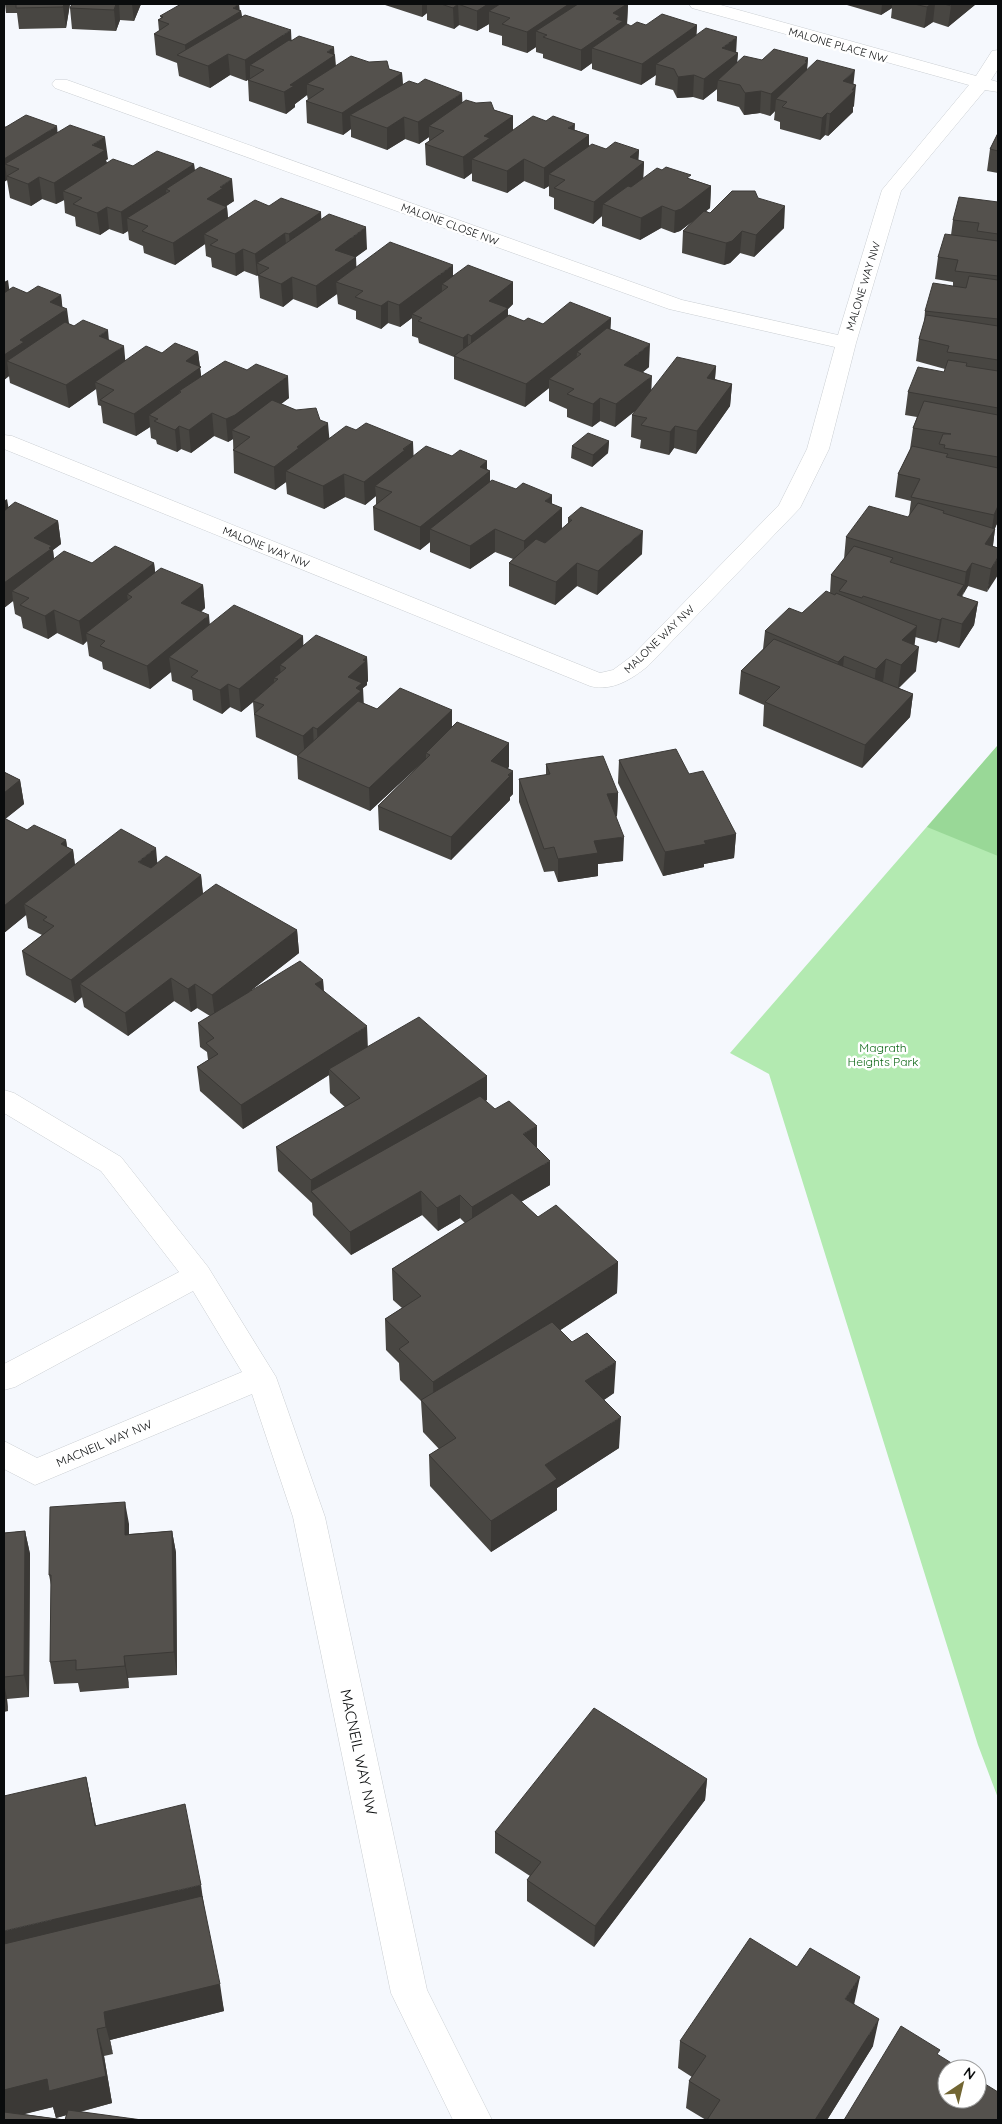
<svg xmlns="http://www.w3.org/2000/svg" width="1002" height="2124" viewBox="0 0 1002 2124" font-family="Quicksand,sans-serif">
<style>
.green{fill:#b3eab1}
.forest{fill:#99d897}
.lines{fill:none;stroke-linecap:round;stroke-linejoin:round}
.minor-casing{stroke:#cbcfd3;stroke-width:1}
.minor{fill:#fff;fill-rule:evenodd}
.wall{fill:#484642;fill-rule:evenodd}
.shaded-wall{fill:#3b3936}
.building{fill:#54514d;stroke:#3b3936}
.labels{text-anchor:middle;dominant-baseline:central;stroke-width:5;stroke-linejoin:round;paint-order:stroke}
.far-street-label{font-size:11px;fill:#0a0c0d;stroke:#fff}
.park-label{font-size:12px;fill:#0f6818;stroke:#fff}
.street-label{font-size:12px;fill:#0a0c0d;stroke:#fff}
.near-street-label{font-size:15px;fill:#0a0c0d;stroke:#fff}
</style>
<rect width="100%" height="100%" fill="#f5f8fd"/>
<path class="green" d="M 998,745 L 998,1798 L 978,1745 L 769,1074 L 730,1053 Z"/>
<path class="forest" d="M 998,745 L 998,856 L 927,827 Z"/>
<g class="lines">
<defs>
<path id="minor" d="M 689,4 L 717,4 L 976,76 L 992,51 L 998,50 L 998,69 L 991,80 L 998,82 L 998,92 L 985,90 L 901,191 L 856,343 L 829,449 L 800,508 L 648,666 C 632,679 612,692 590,686 L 4,449 L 4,435 L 12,436 L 600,673 L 613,670 L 632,656 L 779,505 L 807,449 L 835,347 L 669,309 L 55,88 L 52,84 L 55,80 L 67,80 L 682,300 L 838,335 L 882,190 L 969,85 L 692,8 Z
M 4,1090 L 14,1093 L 121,1157 L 208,1267 L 276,1377 L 325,1517 L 427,1990 L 492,2120 L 453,2120 L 391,1993 L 293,1517 L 252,1394 L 35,1485 L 4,1469 L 4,1441 L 37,1458 L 242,1372 L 193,1291 L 15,1387 L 4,1390 L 4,1364 L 179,1272 L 101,1171 L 4,1113 Z"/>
</defs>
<use href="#minor" class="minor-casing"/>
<use href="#minor" class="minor"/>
</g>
<path class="wall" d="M 5,4 L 70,4 L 66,28 L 19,29 L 17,13 L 6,13 Z
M 72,4 L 141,4 L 134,21 L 120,20 L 116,31 L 72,29 L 70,8 Z
M 382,4 L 628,4 L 627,24 L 622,27 L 646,25 L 697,25 L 696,35 L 738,53 L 737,62 L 808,58 L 807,70 L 854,84 L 854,106 L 853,107 L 853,112 L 828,136 L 825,135 L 820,140 L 780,129 L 780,122 L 774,120 L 775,111 L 770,116 L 760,113 L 744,115 L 739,107 L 717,101 L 717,89 L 703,100 L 693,97 L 677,98 L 673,90 L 655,85 L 656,75 L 641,85 L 592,69 L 592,63 L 581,71 L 543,58 L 543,54 L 536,52 L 536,47 L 527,53 L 502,45 L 502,36 L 489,32 L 489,24 L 477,31 L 459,25 L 454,29 L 427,20 L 427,13 L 422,17 Z
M 847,4 L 976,4 L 948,27 L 933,22 L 924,28 L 891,18 L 892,8 L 881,15 L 847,5 Z
M 240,10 L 241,11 L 242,16 L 292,40 L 335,55 L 336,66 L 389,69 L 402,73 L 403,84 L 463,103 L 494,110 L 513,116 L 513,131 L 575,130 L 589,135 L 589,146 L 606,149 L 639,150 L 638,160 L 644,162 L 643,178 L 691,179 L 711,186 L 710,208 L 706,211 L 710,213 L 758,198 L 784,228 L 754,257 L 740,253 L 730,263 L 724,265 L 682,253 L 683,231 L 692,222 L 680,231 L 674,233 L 661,228 L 640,240 L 602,226 L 602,216 L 593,224 L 554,209 L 554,198 L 549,196 L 549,186 L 544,189 L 524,181 L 507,193 L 472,181 L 472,173 L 464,179 L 426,165 L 425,144 L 429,141 L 429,137 L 419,144 L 405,139 L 387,150 L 351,137 L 351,129 L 343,135 L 307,123 L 306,101 L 308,100 L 307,95 L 295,104 L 295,107 L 286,114 L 249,101 L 248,80 L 246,81 L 230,75 L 210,88 L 179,76 L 177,63 L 156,55 L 154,34 L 159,31 L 158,20 L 161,18 L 160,16 Z
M 4,127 L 57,132 L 108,159 L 106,160 L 107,163 L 133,166 L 194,164 L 195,171 L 234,201 L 226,206 L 227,207 L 228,219 L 269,206 L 321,212 L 321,219 L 367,249 L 356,257 L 356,267 L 513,282 L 513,304 L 508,309 L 508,316 L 524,321 L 543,324 L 611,318 L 610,329 L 649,367 L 643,372 L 651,390 L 716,366 L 715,379 L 732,384 L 730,406 L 696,454 L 674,448 L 669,455 L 640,448 L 641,440 L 631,437 L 632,415 L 635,411 L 615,427 L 600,421 L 592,427 L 567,417 L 567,409 L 549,401 L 549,388 L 525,407 L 454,379 L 454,357 L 419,343 L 418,338 L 412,336 L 412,318 L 400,327 L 388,323 L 381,329 L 356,319 L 356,311 L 338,304 L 337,294 L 317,308 L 293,299 L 283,307 L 260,298 L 258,275 L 257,276 L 244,271 L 236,276 L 212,267 L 211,258 L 206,256 L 205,244 L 175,265 L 144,253 L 143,246 L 129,240 L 128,231 L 123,234 L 109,229 L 100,235 L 76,226 L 75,217 L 65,213 L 64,200 L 56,204 L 42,199 L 31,206 L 10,198 L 7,180 L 4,182 Z
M 998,133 L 998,173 L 987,171 L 990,149 Z
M 998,202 L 998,522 L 995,528 L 993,546 L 998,548 L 987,592 L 968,586 L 962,595 L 962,597 L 978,602 L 974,625 L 959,648 L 938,641 L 936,643 L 915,637 L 914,645 L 916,671 L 899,688 L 913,694 L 910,717 L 862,768 L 763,726 L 764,705 L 739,694 L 741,671 L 763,649 L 765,631 L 802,613 L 830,593 L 831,575 L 844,559 L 846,537 L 908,517 L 909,516 L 911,501 L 895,497 L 898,474 L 910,449 L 913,428 L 917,417 L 905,415 L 908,392 L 944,372 L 945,369 L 916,361 L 919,339 L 924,323 L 925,311 L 953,286 L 953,282 L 935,279 L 938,257 L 951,235 L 953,220 Z
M 9,290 L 27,293 L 61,295 L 62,307 L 69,324 L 109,340 L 125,361 L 162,353 L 198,352 L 201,376 L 289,398 L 281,404 L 320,420 L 329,438 L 356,430 L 413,442 L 413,456 L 452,456 L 487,461 L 487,469 L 490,471 L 490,481 L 562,508 L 562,529 L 568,523 L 568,518 L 642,554 L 597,595 L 577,586 L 555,605 L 509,586 L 509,563 L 513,559 L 495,552 L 470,569 L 430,552 L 430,542 L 420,550 L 374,530 L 373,507 L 376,505 L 376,496 L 365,505 L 345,497 L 324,509 L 287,494 L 286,482 L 275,490 L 234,473 L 233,439 L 228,442 L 214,436 L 191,453 L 181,449 L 177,452 L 157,444 L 156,440 L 151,438 L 150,427 L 136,436 L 103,423 L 101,406 L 98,405 L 96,389 L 69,408 L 10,383 L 9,376 L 4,380 Z
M 609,441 L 608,453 L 592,467 L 571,458 L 572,446 Z
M 4,497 L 8,507 L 58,521 L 61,544 L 53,550 L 54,559 L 92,563 L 154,563 L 155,572 L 203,585 L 205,608 L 201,612 L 210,625 L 303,636 L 303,646 L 367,657 L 368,681 L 367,682 L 367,685 L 363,688 L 363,703 L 377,709 L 452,710 L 452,727 L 509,743 L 509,767 L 507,768 L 513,771 L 513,794 L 510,797 L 510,800 L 451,860 L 379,830 L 378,806 L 426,759 L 370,811 L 298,779 L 297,756 L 256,737 L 253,702 L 241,712 L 230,707 L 222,714 L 193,700 L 192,690 L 172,681 L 171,672 L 150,689 L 103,669 L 102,662 L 89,656 L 87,641 L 83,645 L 57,633 L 48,639 L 23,628 L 21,617 L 15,614 L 13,601 L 4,608 Z
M 619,760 L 689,774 L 736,834 L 734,858 L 704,864 L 704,867 L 663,876 L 618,783 Z
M 546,764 L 618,793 L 617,816 L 616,817 L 623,861 L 598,864 L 598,876 L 558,882 L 554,871 L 544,872 L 519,802 L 519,779 L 546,775 Z
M 4,772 L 20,780 L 24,804 L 5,819 L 27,830 L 66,840 L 67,847 L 73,850 L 75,865 L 157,863 L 201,875 L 203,893 L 297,930 L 299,953 L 249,992 L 323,980 L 324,991 L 368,1047 L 487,1076 L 487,1100 L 485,1101 L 537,1148 L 550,1185 L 521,1202 L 538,1217 L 618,1262 L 617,1293 L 560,1330 L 614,1393 L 604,1400 L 619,1448 L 557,1488 L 557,1510 L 491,1552 L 430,1486 L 429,1455 L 439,1449 L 423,1432 L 421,1401 L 400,1380 L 399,1363 L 386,1350 L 385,1319 L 402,1308 L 393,1300 L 392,1269 L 465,1223 L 460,1218 L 438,1231 L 422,1215 L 351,1255 L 313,1215 L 312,1203 L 278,1171 L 276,1147 L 345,1107 L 330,1093 L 329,1075 L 243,1129 L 200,1091 L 197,1067 L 208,1060 L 207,1052 L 200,1047 L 198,1023 L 210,1016 L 197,1008 L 191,1012 L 174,1001 L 128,1036 L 84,1007 L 82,997 L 75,1003 L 26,975 L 22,951 L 42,935 L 28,928 L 26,915 L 4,933 Z
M 129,1524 L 129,1534 L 172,1531 L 176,1553 L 177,1675 L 128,1678 L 129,1688 L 80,1692 L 78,1683 L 54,1684 L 50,1662 L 51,1585 L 49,1575 Z
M 25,1531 L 30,1554 L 29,1697 L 7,1699 L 8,1711 L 4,1712 L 4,1533 Z
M 86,1777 L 96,1825 L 205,1913 L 224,2011 L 110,2040 L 113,2054 L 104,2056 L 112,2103 L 80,2112 L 142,2120 L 4,2120 ZM 53,2107 L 56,2118 L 66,2115 L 65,2120 L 23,2114 Z
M 707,1779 L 705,1800 L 594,1947 L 527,1901 L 527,1880 L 530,1876 L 495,1853 L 495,1832 Z
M 854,2005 L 873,2046 L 827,2120 L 706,2120 L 686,2108 L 689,2081 L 692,2077 L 678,2068 L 680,2041 Z"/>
<path class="shaded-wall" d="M 64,4 L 70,4 L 66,28 L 63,7 Z
M 116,4 L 119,4 L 120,20 L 116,31 L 114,10 Z
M 132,4 L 141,4 L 134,21 Z
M 239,4 L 240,12 L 241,11 L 243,32 L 186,58 L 185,45 L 233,8 Z
M 422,4 L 427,4 L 427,13 L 422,17 Z
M 458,4 L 459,25 L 454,29 L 453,8 Z
M 488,4 L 512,4 L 489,11 L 489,24 L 477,31 L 477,11 Z
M 569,4 L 588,4 L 547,35 L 536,31 L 536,47 L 527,53 L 527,32 Z
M 627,4 L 628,4 L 627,24 L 592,48 L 592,63 L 581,71 L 581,50 L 613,13 Z
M 882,4 L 892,4 L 892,8 L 881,15 Z
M 931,4 L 935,4 L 933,22 L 924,28 L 927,7 Z
M 953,4 L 976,4 L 948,27 L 951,6 Z
M 697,25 L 696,46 L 656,64 L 656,75 L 641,85 L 642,64 Z
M 291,30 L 292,51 L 250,65 L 250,78 L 246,81 L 245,60 Z
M 737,37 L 736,55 L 738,53 L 736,74 L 718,80 L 717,89 L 703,100 L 704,79 L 722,48 Z
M 334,47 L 336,76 L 307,84 L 307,95 L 295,104 L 295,107 L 286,114 L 284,92 L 290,85 L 327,52 Z
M 228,54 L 230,75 L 210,88 L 208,66 Z
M 808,58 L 806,79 L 776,99 L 775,111 L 770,116 L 771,94 Z
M 855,70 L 853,88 L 856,85 L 854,106 L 853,107 L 853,112 L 828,136 L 830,114 L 843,81 Z
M 402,73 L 403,95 L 350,115 L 351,129 L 343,135 L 342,113 Z
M 694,75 L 693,97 L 677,98 L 678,77 Z
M 761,91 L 760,113 L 744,115 L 745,93 Z
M 462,93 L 463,114 L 429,126 L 429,137 L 419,144 L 418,122 Z
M 827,113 L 825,135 L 820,140 L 822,118 Z
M 513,116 L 513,138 L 472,159 L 472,173 L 464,179 L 463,157 L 484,136 Z
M 404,117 L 405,139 L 387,150 L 387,128 Z
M 575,124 L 574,146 L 568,128 Z
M 57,126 L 59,148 L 19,169 L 5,164 L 7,180 L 4,182 L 4,159 Z
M 589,135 L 589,157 L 549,174 L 549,186 L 544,189 L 544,168 Z
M 105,137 L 108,159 L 106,160 L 108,172 L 63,191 L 64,200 L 56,204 L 54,183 L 92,145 Z
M 639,150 L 638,166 L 644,162 L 643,183 L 603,204 L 602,216 L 593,224 L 594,202 L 630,157 Z
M 524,159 L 524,181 L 507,193 L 507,171 Z
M 194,164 L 196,186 L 170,191 L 166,189 L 167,205 L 127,218 L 128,231 L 123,234 L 121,212 Z
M 39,177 L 42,199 L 31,206 L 28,184 Z
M 232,179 L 234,201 L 225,207 L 227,207 L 229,229 L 204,234 L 205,244 L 175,265 L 173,243 L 207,199 L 220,187 Z
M 711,186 L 710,208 L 680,231 L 674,233 L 675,211 Z
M 662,206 L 661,228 L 640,240 L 641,218 Z
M 785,206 L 784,228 L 754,257 L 756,235 Z
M 107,207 L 109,229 L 100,235 L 97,213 Z
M 321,212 L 322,234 L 291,257 L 289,234 Z
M 366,227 L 367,249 L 353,259 L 356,257 L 357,280 L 336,282 L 337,294 L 317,308 L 316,286 L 335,250 Z
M 742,231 L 740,253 L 730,263 L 724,265 L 726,243 Z
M 285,233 L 287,255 L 257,263 L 258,275 L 257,276 L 255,254 Z
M 243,249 L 244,271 L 236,276 L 235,254 Z
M 453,265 L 453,287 L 448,287 L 442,284 L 442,296 L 412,314 L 412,318 L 400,327 L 399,305 Z
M 292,277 L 293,299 L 283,307 L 281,284 Z
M 8,280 L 11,302 L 4,306 L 4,282 Z
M 513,282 L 513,304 L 508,309 L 508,330 L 471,358 L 471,336 L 489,301 Z
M 61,295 L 63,312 L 67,309 L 70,331 L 7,361 L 9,376 L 4,380 L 4,355 L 20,340 L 50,302 Z
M 388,301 L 388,323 L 381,329 L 381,306 Z
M 611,318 L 610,340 L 577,352 L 576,367 L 549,379 L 549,388 L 525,407 L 526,384 Z
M 108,330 L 110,352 L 99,336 Z
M 468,334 L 468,357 L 463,361 L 463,338 Z
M 650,344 L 649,367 L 623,388 L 624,365 Z
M 124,346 L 126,368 L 95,382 L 96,389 L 69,408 L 66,385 Z
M 198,352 L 203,390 L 181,392 L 179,391 L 180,405 L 158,419 L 149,415 L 150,427 L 136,436 L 134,414 L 186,361 Z
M 716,366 L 714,389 L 707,378 Z
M 288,376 L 289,398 L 241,434 L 232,430 L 233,439 L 228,442 L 226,419 Z
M 652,376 L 651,398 L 615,427 L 616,404 Z
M 732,384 L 730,406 L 696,454 L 697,431 Z
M 600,398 L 600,421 L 592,427 L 593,404 Z
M 212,413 L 214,436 L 191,453 L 189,430 Z
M 328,423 L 330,446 L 286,471 L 286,482 L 275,490 L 274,467 L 297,447 Z
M 179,426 L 181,449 L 177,452 L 175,430 Z
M 675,426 L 674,448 L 669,455 L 670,432 Z
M 609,441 L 608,453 L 592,467 L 593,455 Z
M 413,442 L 414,465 L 375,486 L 376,496 L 365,505 L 364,482 Z
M 487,461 L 487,473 L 490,471 L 490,494 L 430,529 L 430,542 L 420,550 L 420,527 L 480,467 Z
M 344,474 L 345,497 L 324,509 L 323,486 Z
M 552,495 L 552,517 L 562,508 L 562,531 L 524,564 L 524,541 L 545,501 Z
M 7,499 L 11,522 L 4,527 L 4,501 Z
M 998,506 L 998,520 L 994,531 L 995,529 L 992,552 L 981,567 L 985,544 L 991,535 L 994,515 Z
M 58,521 L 61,544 L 53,550 L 55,569 L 12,591 L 13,601 L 4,608 L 4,583 L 34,538 Z
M 495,529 L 495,552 L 470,569 L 470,546 Z
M 643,531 L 642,554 L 597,595 L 598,571 Z
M 998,557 L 998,575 L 987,592 L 991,569 Z
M 154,563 L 157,587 L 132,597 L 127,594 L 129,608 L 86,633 L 87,641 L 83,645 L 79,621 Z
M 577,563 L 577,586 L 555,605 L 556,582 Z
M 972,563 L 968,586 L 963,595 L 966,572 Z
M 203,585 L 205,608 L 183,626 L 181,603 Z
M 964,585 L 961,608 L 957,595 Z
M 978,602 L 974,625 L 959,648 L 962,624 Z
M 54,610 L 57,633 L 48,639 L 45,616 Z
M 209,615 L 211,638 L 169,657 L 171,672 L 150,689 L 147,666 Z
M 942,618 L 938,641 L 936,643 L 940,620 Z
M 917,626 L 914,649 L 902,640 Z
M 303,636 L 304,659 L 286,668 L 280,665 L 281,678 L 278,679 L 274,678 L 274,684 L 253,701 L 253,702 L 241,712 L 239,689 Z
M 919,647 L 916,671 L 898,688 L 901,665 Z
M 844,656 L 842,679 L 836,685 L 838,662 Z
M 367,657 L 368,681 L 367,682 L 367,685 L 363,688 L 364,707 L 318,752 L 317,729 L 348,677 Z
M 886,659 L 883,682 L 873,692 L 876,669 Z
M 228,684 L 230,707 L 222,714 L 220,690 Z
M 913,694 L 910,717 L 862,768 L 865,745 Z
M 452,710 L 452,733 L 426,753 L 426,759 L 370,811 L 369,788 Z
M 313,727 L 314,750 L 305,759 L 303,736 Z
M 509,743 L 509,767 L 491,785 L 491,761 Z
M 513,771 L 513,794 L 510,797 L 510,800 L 451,860 L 451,837 Z
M 20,780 L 24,804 L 4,820 L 4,793 Z
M 618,793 L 617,816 L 606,818 L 607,794 Z
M 736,834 L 734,858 L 704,864 L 704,867 L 663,876 L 665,852 L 704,841 Z
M 624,837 L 623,861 L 598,864 L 598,876 L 558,882 L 558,859 L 594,841 Z
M 66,840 L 68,854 L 73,850 L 76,874 L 24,904 L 26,915 L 4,933 L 4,906 L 61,844 Z
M 156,848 L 158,871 L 138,862 Z
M 201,875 L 203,898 L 80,984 L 82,997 L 75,1003 L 71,980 Z
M 297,930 L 299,953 L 215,1019 L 212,995 Z
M 171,978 L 174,1001 L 128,1036 L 125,1013 Z
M 323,980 L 324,1003 L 315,984 Z
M 195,984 L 197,1008 L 191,1012 L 188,989 Z
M 367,1026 L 368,1050 L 329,1069 L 329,1075 L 243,1129 L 241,1105 Z
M 487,1076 L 487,1100 L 319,1200 L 311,1192 L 311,1180 Z
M 537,1126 L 537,1150 L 523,1134 Z
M 550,1161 L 550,1185 L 472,1230 L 472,1207 Z
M 421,1191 L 422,1215 L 351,1255 L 350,1232 Z
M 460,1195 L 460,1218 L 438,1231 L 437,1208 Z
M 618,1262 L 617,1293 L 434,1413 L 433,1382 Z
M 616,1362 L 614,1393 L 584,1413 L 585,1381 Z
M 621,1417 L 619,1448 L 557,1488 L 557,1510 L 491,1552 L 491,1521 L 545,1465 Z
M 125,1502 L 129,1524 L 129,1557 L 125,1535 Z
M 25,1531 L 30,1554 L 29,1697 L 24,1675 Z
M 172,1531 L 176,1553 L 177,1675 L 174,1652 Z
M 124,1656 L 128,1678 L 129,1688 L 125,1666 Z
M 4,1683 L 7,1699 L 8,1711 L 4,1695 Z
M 86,1777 L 92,1807 L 101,1854 L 95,1826 Z
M 707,1779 L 705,1800 L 594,1947 L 595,1926 Z
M 201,1885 L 205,1913 L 4,1961 L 4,1931 Z
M 860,1977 L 854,2005 L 845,1999 Z
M 220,1984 L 224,2011 L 110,2040 L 113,2054 L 106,2027 L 104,2012 Z
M 879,2019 L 873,2046 L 827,2120 L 815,2120 Z
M 97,2029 L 104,2056 L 112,2103 L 56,2118 L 53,2107 L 5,2119 L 4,2114 L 4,2090 Z"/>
<path class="building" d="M 16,4 L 64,4 L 63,7 L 16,8 Z
M 72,4 L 116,4 L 114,10 L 70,8 Z
M 181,4 L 239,4 L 233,8 L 241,11 L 185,45 L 154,34 L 169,24 L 158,20 L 163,17 L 160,16 Z
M 441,4 L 488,4 L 477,11 L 458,4 L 453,8 Z
M 500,4 L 569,4 L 527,32 L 502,24 L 510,18 L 489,11 Z
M 578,4 L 627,4 L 613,13 L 620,16 L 616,19 L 623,21 L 581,50 L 543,37 L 547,35 L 536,31 Z
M 914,4 L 931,4 L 927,7 Z
M 944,4 L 953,4 L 951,6 Z
M 662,14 L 697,25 L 642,64 L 592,48 L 627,24 L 631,26 L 637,22 L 646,25 Z
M 245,15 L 291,30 L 245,60 L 228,54 L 208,66 L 177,55 Z
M 706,28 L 737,37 L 722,48 L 738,53 L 704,79 L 694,75 L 678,77 L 674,69 L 656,64 Z
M 299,36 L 334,47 L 327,52 L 335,55 L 290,85 L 294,86 L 284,92 L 248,80 L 264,70 L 250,65 L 289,40 L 291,41 Z
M 774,49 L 808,58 L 805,61 L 807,62 L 771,94 L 761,91 L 745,93 L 740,85 L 718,80 L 744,56 L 762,60 Z
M 351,56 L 369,62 L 387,61 L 389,69 L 402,73 L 342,113 L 306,101 L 324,89 L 307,84 Z
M 817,60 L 855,70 L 843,81 L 856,85 L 852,90 L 855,90 L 830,114 L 827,113 L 822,118 L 782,107 L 787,102 L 776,99 Z
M 425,79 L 462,93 L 418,122 L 404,117 L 387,128 L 350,115 L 409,81 L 418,84 Z
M 466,100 L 476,103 L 491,102 L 494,110 L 513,116 L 484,136 L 490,138 L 463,157 L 425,144 L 444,131 L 429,126 Z
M 26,115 L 57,126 L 4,159 L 4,127 L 6,127 Z
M 533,116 L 546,121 L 553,116 L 575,124 L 568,128 L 589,135 L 544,168 L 524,159 L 507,171 L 472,159 Z
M 70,125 L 105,137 L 92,145 L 105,150 L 54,183 L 39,177 L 28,184 L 7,176 L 19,169 L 5,164 Z
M 998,133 L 998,151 L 990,149 Z
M 615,142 L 639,150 L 630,157 L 644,162 L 594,202 L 554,188 L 565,180 L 549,174 L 592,144 L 606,149 Z
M 157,151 L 194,164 L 121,212 L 107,207 L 97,213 L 73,204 L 82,198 L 63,191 L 113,159 L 133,166 Z
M 200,167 L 232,179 L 220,187 L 223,188 L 207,199 L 227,207 L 173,243 L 142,231 L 148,226 L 127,218 L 170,191 L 166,189 Z
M 666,167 L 691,175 L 687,178 L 711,186 L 681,209 L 675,211 L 662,206 L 641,218 L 603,204 L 628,186 L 631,187 L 657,168 L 662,170 Z
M 732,191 L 755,191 L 758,198 L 785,206 L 756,235 L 742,231 L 732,241 L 726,243 L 683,231 L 704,211 L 710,213 Z
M 959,197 L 998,202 L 998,234 L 977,231 L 979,223 L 953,220 Z
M 281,198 L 321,212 L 289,234 L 285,233 L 255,254 L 243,249 L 235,254 L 210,245 L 218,240 L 204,234 L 255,200 L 269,206 Z
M 329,214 L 366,227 L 335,250 L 356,257 L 316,286 L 292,277 L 281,284 L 258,275 L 269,268 L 257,263 Z
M 945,234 L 998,241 L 998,276 L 955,271 L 958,260 L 938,257 Z
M 390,242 L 453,265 L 399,305 L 388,301 L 381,306 L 355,297 L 363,291 L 336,282 Z
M 468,265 L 513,282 L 489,301 L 508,308 L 471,336 L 468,334 L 463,338 L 418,321 L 422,318 L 412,314 L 448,287 L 442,284 Z
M 969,276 L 998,280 L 998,319 L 925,311 L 933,283 L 966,288 Z
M 38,286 L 61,295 L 50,302 L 67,309 L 20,340 L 24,342 L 4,355 L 4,293 L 13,287 L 27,293 Z
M 570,302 L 611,318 L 526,384 L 454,356 L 509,315 L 524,321 L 528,318 L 543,324 Z
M 926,315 L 998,326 L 998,360 L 947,352 L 949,346 L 919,339 Z
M 83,320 L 108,330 L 99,336 L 124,346 L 66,385 L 7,361 L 65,322 L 74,326 Z
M 607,328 L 650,344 L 624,365 L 652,376 L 616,404 L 600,398 L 593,404 L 567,394 L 574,389 L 549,379 L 581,354 L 577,352 Z
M 175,343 L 198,352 L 186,361 L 201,367 L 134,414 L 100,400 L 114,390 L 95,382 L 146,346 L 162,353 Z
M 677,357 L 716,366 L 707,378 L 732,384 L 697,431 L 675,426 L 670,432 L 641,425 L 647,418 L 632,415 Z
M 948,360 L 967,363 L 966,366 L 998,371 L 998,408 L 908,392 L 918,367 L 944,372 Z
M 225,361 L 247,370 L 256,364 L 288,376 L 235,415 L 226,419 L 212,413 L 189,430 L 179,426 L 175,430 L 154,421 L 158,419 L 149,415 L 181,392 L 179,391 Z
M 272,400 L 296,410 L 316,408 L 320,420 L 328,423 L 297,447 L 299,448 L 274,467 L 233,450 L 250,437 L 232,430 Z
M 924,401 L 998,415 L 998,457 L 944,448 L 945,445 L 939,444 L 943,434 L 951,434 L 913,428 Z
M 366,423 L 413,442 L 403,449 L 405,450 L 364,482 L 344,474 L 323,486 L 286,471 L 346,426 L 356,430 Z
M 588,433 L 609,441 L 593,455 L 572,446 Z
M 426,446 L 452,456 L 460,450 L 487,461 L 480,467 L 490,471 L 420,527 L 373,507 L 392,492 L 375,486 Z
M 912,446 L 948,454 L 946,457 L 998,468 L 998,506 L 994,515 L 911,497 L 920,479 L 898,474 Z
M 492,480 L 516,489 L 523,483 L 552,495 L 545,501 L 562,508 L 524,541 L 495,529 L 470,546 L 430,529 Z
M 15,502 L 58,521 L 34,538 L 52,546 L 49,548 L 51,549 L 4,583 L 4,511 Z
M 918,503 L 944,511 L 943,513 L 995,529 L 985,544 L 998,548 L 998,557 L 991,569 L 972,563 L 966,572 L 846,537 L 869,506 L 908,517 Z
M 581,507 L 643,531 L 598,571 L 577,563 L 556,582 L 509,563 L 536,539 L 545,543 L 572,520 L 568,518 Z
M 115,546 L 154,563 L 79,621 L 54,610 L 45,616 L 20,605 L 29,598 L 12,591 L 64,551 L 92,563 Z
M 854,546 L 893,558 L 890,562 L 964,585 L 957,595 L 978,602 L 962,624 L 942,618 L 940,620 L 863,596 L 862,598 L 839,591 L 847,581 L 831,575 Z
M 161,568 L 203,585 L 181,603 L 209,615 L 147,666 L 100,646 L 105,641 L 86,633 L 132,597 L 127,594 Z
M 826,591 L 835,595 L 836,593 L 917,626 L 902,640 L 919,647 L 901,665 L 886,659 L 876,669 L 844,656 L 838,662 L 765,631 L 789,608 L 802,613 Z
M 234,605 L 303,636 L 239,689 L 228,684 L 220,690 L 191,677 L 198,671 L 169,657 Z
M 316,635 L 367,657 L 363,660 L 366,661 L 348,677 L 362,683 L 356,688 L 361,691 L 317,729 L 313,727 L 303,736 L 254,714 L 264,705 L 253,701 L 278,679 L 274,678 L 286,668 L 280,665 Z
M 774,639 L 913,694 L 865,745 L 765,702 L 780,687 L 741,671 Z
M 400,688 L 452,710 L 369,788 L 297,756 L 358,701 L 377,709 Z
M 457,722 L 509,743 L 491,761 L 513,771 L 508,775 L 510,776 L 451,837 L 378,806 L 430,755 L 426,753 Z
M 676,749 L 689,774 L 703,771 L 736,834 L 704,841 L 706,844 L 665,852 L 619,760 Z
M 603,756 L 618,793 L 607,794 L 624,837 L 594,841 L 598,853 L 558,859 L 554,847 L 544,849 L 519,779 L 550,774 L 546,764 Z
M 4,772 L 20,780 L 4,793 Z
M 4,818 L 27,830 L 34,825 L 66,840 L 61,844 L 73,850 L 4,906 Z
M 121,829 L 156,848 L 138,862 L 151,868 L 166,856 L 201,875 L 71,980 L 22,951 L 54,926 L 43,920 L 47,917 L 24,904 Z
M 216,884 L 297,930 L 212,995 L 195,984 L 188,989 L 171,978 L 125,1013 L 80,984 Z
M 300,961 L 323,980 L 315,984 L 367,1026 L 241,1105 L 197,1067 L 218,1054 L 206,1043 L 214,1038 L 198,1023 Z
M 419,1017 L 487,1076 L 311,1180 L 276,1147 L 360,1098 L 329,1069 Z
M 480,1096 L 495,1109 L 509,1101 L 537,1126 L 523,1134 L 550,1161 L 472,1207 L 460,1195 L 437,1208 L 421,1191 L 350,1232 L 311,1191 Z
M 512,1193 L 538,1217 L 556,1205 L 618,1262 L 433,1382 L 399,1349 L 409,1342 L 385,1319 L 421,1296 L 392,1269 Z
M 552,1322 L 572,1342 L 587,1333 L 616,1362 L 585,1381 L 621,1417 L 545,1465 L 557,1479 L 491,1521 L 429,1455 L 456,1438 L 421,1400 Z
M 125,1502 L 125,1535 L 172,1531 L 174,1652 L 124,1656 L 125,1666 L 76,1670 L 76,1660 L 50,1662 L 51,1575 L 49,1575 L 50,1507 Z
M 25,1531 L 24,1675 L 4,1677 L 4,1533 Z
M 594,1708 L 707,1779 L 595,1926 L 527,1880 L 541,1862 L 495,1832 Z
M 86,1777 L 95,1826 L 185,1804 L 201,1885 L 4,1931 L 4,1796 Z
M 202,1896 L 220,1984 L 104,2012 L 106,2027 L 97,2029 L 106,2076 L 49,2091 L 47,2079 L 4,2090 L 4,1944 Z
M 750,1938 L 797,1967 L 810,1948 L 860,1977 L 845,1999 L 879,2019 L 815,2120 L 707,2120 L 720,2100 L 689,2081 L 706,2056 L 680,2041 Z
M 901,2026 L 940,2050 L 937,2054 L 961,2069 L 947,2069 L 947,2099 L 977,2099 L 977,2079 L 998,2092 L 998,2120 L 844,2120 Z
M 68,2110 L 142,2120 L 4,2120 L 4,2112 L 65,2120 Z"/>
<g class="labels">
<g class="far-street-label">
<text transform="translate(838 45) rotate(16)">MALONE PLACE NW</text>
<text transform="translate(450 224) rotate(20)">MALONE CLOSE NW</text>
<text transform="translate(863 286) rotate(-73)">MALONE WAY NW</text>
<text transform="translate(266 547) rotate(22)">MALONE WAY NW</text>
<text transform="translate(659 639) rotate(-44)">MALONE WAY NW</text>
</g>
<g class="park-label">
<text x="883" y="1047">Magrath<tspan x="883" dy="14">Heights Park</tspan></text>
</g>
<g class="street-label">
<text transform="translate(104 1443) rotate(-23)">MACNEIL WAY NW</text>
</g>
<g class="near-street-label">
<text transform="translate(359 1752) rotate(78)">MACNEIL WAY NW</text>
</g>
</g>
<rect width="1002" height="2124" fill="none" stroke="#0a0c0d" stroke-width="10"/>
<g transform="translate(962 2084) rotate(35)"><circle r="24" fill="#ffffff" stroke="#9d9e9e"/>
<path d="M0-4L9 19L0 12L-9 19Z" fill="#726633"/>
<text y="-8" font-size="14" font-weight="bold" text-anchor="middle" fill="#0a0c0d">N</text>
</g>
</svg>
